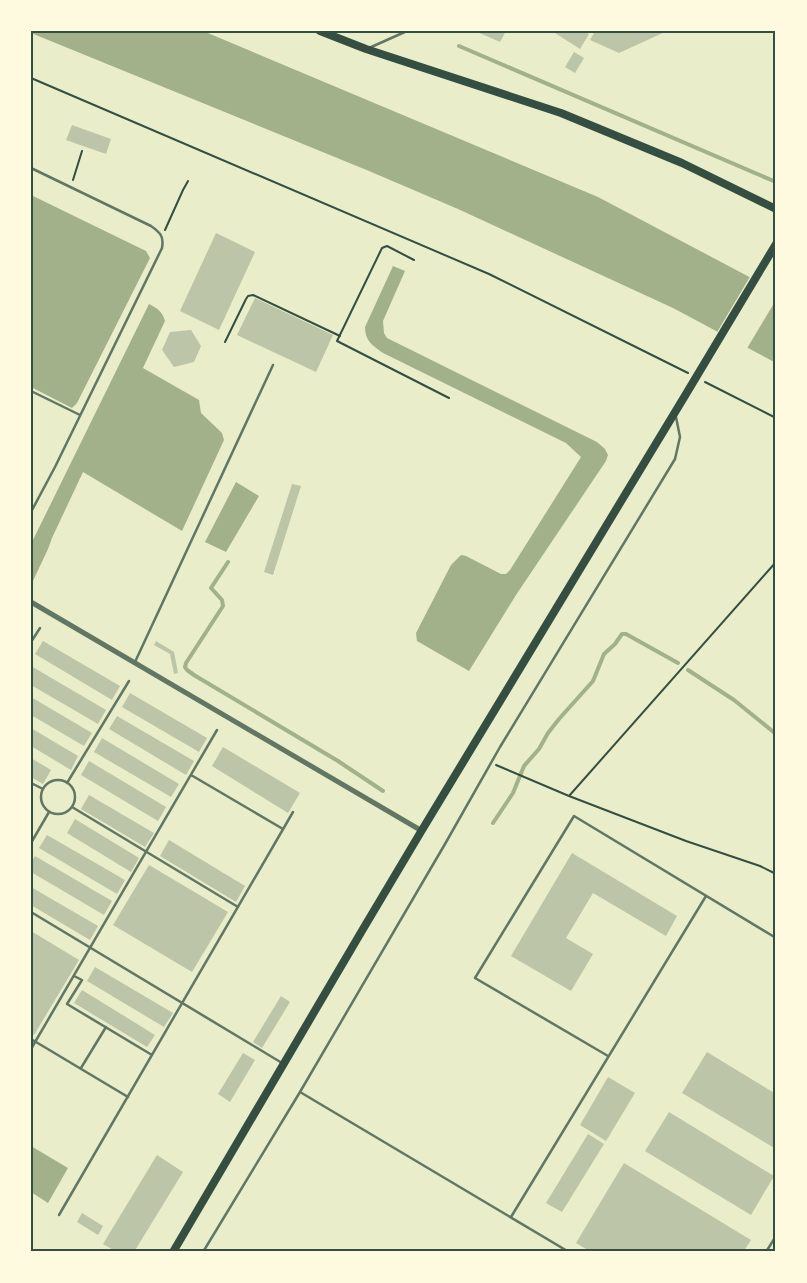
<svg xmlns="http://www.w3.org/2000/svg" width="807" height="1283" viewBox="0 0 807 1283" font-family="'Roboto Condensed',sans-serif">
<style>
.water{fill:#a3b18a}
.pier{fill:#e9edc9}
.lines{fill:none;stroke-linecap:round;stroke-linejoin:round}
.stream{stroke:#a3b18a;stroke-width:4}
.building{fill:#bcc5a7}
.path{stroke:#344e41;stroke-width:2}
.service{stroke:#617663;stroke-width:2.5}
.minor{stroke:#617663;stroke-width:5}
.secondary{stroke:#344e41;stroke-width:8}
.neatline{fill:none;stroke:#344e41;stroke-width:2}
</style>
<rect width="100%" height="100%" fill="#e9edc9"/>
<path class="water" d="M 31,31 L 203,31 L 598,197 L 776,291 L 776,363 L 673,308 L 458,209 L 369,171 L 31,33 Z
M 31,195 L 146,251 L 150,258 L 77,403 L 72,408 L 31,387 Z
M 393,266 L 405,271 L 383,321 L 384,333 L 387,338 L 597,442 L 605,449 L 608,455 L 606,461 L 516,595 L 469,671 L 417,641 L 416,633 L 451,565 L 461,555 L 466,556 L 501,574 L 506,574 L 510,570 L 581,457 L 566,443 L 383,353 C 372,345 365,341 365,327 Z
M 149,304 C 157,308 162,311 165,321 L 143,368 L 199,400 L 201,413 L 222,433 L 224,440 L 182,531 L 83,472 L 52,538 L 48,549 L 33,581 L 31,580 L 31,544 Z
M 236,482 L 259,496 L 226,552 L 205,542 Z
M 31,1146 L 68,1168 L 48,1203 L 31,1192 Z"/>
<path class="pier" d="M 751,275 L 776,288 L 776,300 L 746,350 L 716,334 Z"/>
<g class="lines">
<path class="stream" d="M 459,46 L 776,182
M 228,562 L 211,588 L 222,600 L 223,606 L 186,663 L 185,667 L 187,670 L 194,675 L 338,761 L 383,791
M 688,670 L 734,700 L 776,734
M 493,823 L 513,793 L 524,766 L 539,749 L 548,733 L 559,719 L 593,681 L 604,654 L 615,644 L 622,634 L 626,634 L 678,663"/>
</g>
<path class="building" d="M 475,31 L 506,31 L 500,42 Z
M 552,31 L 584,31 L 589,34 L 580,49 Z
M 595,31 L 667,31 L 619,53 L 590,40 Z
M 574,52 L 584,58 L 575,73 L 565,67 Z
M 72,125 L 111,139 L 106,154 L 66,140 Z
M 216,233 L 255,252 L 219,330 L 180,311 Z
M 255,298 L 333,335 L 316,372 L 237,335 Z
M 191,330 L 201,346 L 194,362 L 174,367 L 162,350 L 170,332 Z
M 292,484 L 301,486 L 273,575 L 264,572 Z
M 43,641 L 120,686 L 112,700 L 35,654 Z
M 156,641 L 174,652 L 178,673 L 174,674 L 170,654 L 154,645 Z
M 31,666 L 106,710 L 98,724 L 31,685 Z
M 130,693 L 207,738 L 199,752 L 122,707 Z
M 31,697 L 92,733 L 84,746 L 31,715 Z
M 117,716 L 194,761 L 186,775 L 109,729 Z
M 31,728 L 78,756 L 71,770 L 31,746 Z
M 102,738 L 179,784 L 171,797 L 94,752 Z
M 223,747 L 300,793 L 288,813 L 212,766 Z
M 31,758 L 51,770 L 43,784 L 31,777 Z
M 89,761 L 166,807 L 158,821 L 81,775 Z
M 89,795 L 154,833 L 145,847 L 81,809 Z
M 75,819 L 139,858 L 131,872 L 67,833 Z
M 47,835 L 125,880 L 117,894 L 39,848 Z
M 169,840 L 245,886 L 236,902 L 160,856 Z
M 572,853 L 677,916 L 666,936 L 593,893 L 566,938 L 593,954 L 571,991 L 511,956 Z
M 35,856 L 112,901 L 104,915 L 31,872 L 31,862 Z
M 149,865 L 228,912 L 192,972 L 113,925 Z
M 31,887 L 98,926 L 90,940 L 31,905 Z
M 31,931 L 79,960 L 34,1035 L 31,1033 Z
M 95,967 L 173,1013 L 164,1027 L 87,981 Z
M 82,990 L 155,1035 L 147,1047 L 74,1003 Z
M 281,996 L 290,1002 L 262,1048 L 253,1042 Z
M 707,1052 L 776,1094 L 776,1149 L 682,1093 Z
M 243,1053 L 255,1060 L 230,1102 L 218,1094 Z
M 608,1077 L 635,1093 L 606,1141 L 580,1125 Z
M 669,1112 L 774,1176 L 751,1215 L 645,1151 Z
M 588,1134 L 604,1144 L 562,1212 L 546,1203 Z
M 157,1155 L 183,1172 L 134,1252 L 117,1252 L 103,1244 Z
M 624,1163 L 751,1240 L 743,1252 L 591,1252 L 576,1243 Z
M 82,1213 L 103,1226 L 98,1235 L 77,1222 Z"/>
<g class="lines">
<path class="path" d="M 31,78 L 489,274 L 688,373
M 73,180 L 82,151
M 165,230 L 183,190 L 188,181
M 414,260 L 387,246 L 382,248 L 337,341 L 449,398
M 225,342 L 246,299 L 248,296 L 253,295 L 340,336
M 705,382 L 776,418
M 496,765 L 569,796 L 686,841 L 760,866 L 776,874
M 569,796 L 776,562"/>
<path class="service" d="M 369,48 L 407,31
M 31,168 L 151,226 C 161,233 164,237 162,248 L 55,467 L 31,512
M 31,391 L 80,415
M 31,642 L 40,628
M 135,662 L 273,365
M 191,775 L 283,829
M41 797a17 17 0 1 1 34 0a17 17 0 1 1-34 0Z
M 31,783 L 43,789
M 67,783 L 129,681
M 72,807 L 238,907
M 31,843 L 49,812
M 31,912 L 282,1063
M 74,976 L 82,980 L 67,1004 L 152,1055
M 31,1039 L 128,1097
M 31,1049 L 217,730
M 608,1056 L 475,978 L 574,816 L 776,938
M 81,1068 L 106,1027
M 300,1092 L 569,1252
M 59,1215 L 293,812
M 511,1217 L 706,896
M 203,1252 L 300,1092 L 445,844 L 500,747 L 675,459 L 680,437 L 676,417
M 766,1252 L 776,1236"/>
<path class="minor" d="M 31,602 L 422,831"/>
<path class="secondary" d="M 320,31 L 366,49 L 561,113 L 682,163 L 776,209
M 173,1252 C 256,1111 338,970 422,830 C 540,635 659,440 776,244"/>
</g>
<rect width="807" height="1283" fill="none" stroke="#fefae0" stroke-width="65"/>
<rect x="32" y="32" width="742" height="1218" class="neatline"/>
</svg>
